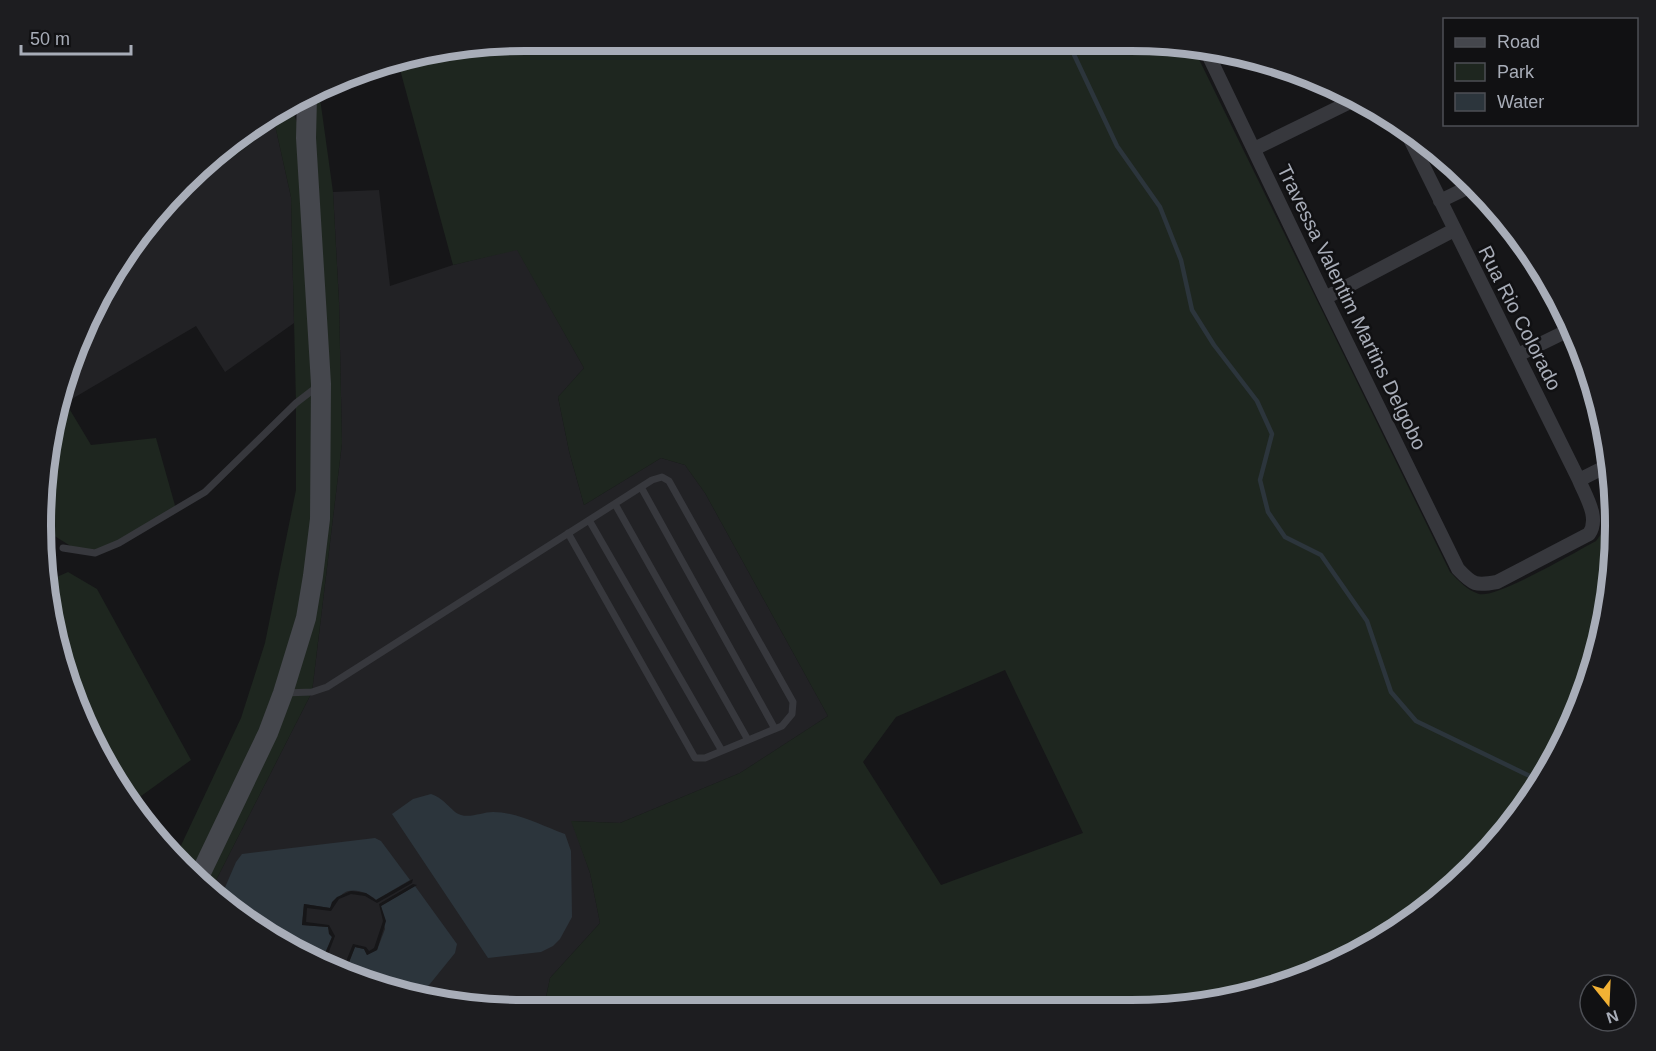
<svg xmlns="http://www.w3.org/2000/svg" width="1656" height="1051" viewBox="0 0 1656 1051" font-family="Arial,sans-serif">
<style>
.built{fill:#222225}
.green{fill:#1e261f;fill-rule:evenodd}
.water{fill:#2c353c}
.pier{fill:#161618}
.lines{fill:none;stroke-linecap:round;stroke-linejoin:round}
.stream{stroke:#2c353c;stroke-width:4.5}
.lane{stroke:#37383d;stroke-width:7}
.street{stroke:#37383d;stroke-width:14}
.secondary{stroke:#45474d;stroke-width:20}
.labels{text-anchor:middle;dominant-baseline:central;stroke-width:5;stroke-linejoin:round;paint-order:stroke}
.street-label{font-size:20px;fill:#a8adb8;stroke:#111113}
.rim{fill:none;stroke:#a8adb8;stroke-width:8}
</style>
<rect width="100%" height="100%" fill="#161618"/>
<path class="built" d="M 275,125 L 291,197 L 294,323 L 225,372 L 196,326 L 65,403 L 61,395 L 66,369 L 141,231 L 158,214 Z
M 379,190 L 390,286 L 453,265 L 517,249 L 584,368 L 558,397 L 569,451 L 584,505 L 661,458 L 685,465 L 705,493 L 828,716 L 740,773 L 620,823 L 572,821 L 590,873 L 600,923 L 550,978 L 544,1007 L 463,1006 L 340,973 L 230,910 L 211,890 L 312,692 L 342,443 L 339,302 L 333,192 Z"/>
<path class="green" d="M 526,41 L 1192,45 L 1450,572 C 1459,581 1467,590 1479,594 C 1496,599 1577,551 1596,541 L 1604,530 L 1614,542 L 1614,558 L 1599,651 L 1565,740 L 1515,821 L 1450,890 L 1373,946 L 1286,985 L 1163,1009 L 544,1007 L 550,978 L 600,923 L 590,873 L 571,821 L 620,823 L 740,773 L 828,716 L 705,493 L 685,465 L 661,458 L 584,505 L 569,451 L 558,397 L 584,368 L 517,250 L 453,265 L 398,62 ZM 1005,670 L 1083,833 L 941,885 L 863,762 L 896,717 Z
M 319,91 L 333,192 L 339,302 L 342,443 L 312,692 L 211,890 L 203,881 L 319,577 L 310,96 Z
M 290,106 L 297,122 L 315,388 L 315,520 L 307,575 L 278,693 L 195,873 L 177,854 L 241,718 L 265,643 L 296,490 L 296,403 L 291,197 L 275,125 L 158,214 L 256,122 Z
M 61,395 L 91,445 L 156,438 L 176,509 L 95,553 L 77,550 L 45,530 L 42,494 Z
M 68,572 L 97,589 L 191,760 L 130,804 L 122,795 L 57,651 L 50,580 Z"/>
<path class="water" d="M 431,794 C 446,799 451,812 461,815 C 471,818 483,812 493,812 C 518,812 542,826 565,834 L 571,851 L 572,917 L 560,939 L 553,946 L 541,952 L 488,958 L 392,814 L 413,799 Z
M 375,838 L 381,841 L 410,880 L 376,900 C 369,893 353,887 344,893 C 339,896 334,904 330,908 L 304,904 L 302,925 L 328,927 L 332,937 L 321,963 L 230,910 L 220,899 L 236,862 L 242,854 Z
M 415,886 L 457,944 L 455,953 L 421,995 L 344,975 L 355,947 L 364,949 L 367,955 L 377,950 L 385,929 L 381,906 Z"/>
<path class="pier" d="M 413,879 L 412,883 L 377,903 L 365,896 L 351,894 L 339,899 L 331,911 L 307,908 L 306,922 L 329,925 L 335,936 L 324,964 L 321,963 L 332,937 L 329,934 L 328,927 L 302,925 L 304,904 L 330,908 L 332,902 L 337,897 L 351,891 L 366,893 L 376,900 Z
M 413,884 L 417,885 L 381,906 L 386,921 L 377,950 L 367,955 L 364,949 L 355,947 L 344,975 L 341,974 L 353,944 L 366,947 L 369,951 L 374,948 L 383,921 L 379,904 Z"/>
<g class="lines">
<path class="stream" d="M 1069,44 L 1117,146 L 1160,207 L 1181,260 L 1192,310 L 1214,345 L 1257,401 L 1272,434 L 1260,480 L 1268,512 L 1285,537 L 1321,555 L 1367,621 L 1391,692 L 1416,721 L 1540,781"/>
<path class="lane" d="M 641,487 L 775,729
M 615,504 L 748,740
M 589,520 L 722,751
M 63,548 L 95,553 L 119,543 L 205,492 L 296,403 L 318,386
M 284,693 L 312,692 L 327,687 L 652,480 L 662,477 L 669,481 L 793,702 L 792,714 L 782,726 L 705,758 L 695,758 L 568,533"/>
<path class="street" d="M 1205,48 L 1325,298 L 1458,569 C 1473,585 1476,586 1497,582 L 1589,534 C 1600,518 1586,497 1579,480 L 1405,129
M 1254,149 L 1354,100
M 1440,201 L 1473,185
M 1325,298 L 1454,230
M 1518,355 L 1571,329
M 1579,480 L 1611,464"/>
<path class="secondary" d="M 199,877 L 268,733 L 283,693 L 306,618 L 313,576 L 320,519 L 321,384 L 306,138 L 307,97"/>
</g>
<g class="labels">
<g class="street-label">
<text transform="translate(1352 307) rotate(64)">Travessa Valentim Martins Delgobo</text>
<text transform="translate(1520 318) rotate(63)">Rua Rio Colorado</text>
</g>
</g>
<path d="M0 0H1656V1051H0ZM525 51H1131A474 474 0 0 1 1605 525V526A474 474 0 0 1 1131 1000H525A474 474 0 0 1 51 526V525A474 474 0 0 1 525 51Z" fill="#1d1d20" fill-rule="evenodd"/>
<path class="rim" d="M525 51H1131A474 474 0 0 1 1605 525V526A474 474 0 0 1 1131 1000H525A474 474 0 0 1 51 526V525A474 474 0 0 1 525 51Z"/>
<rect x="1443" y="18" width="195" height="108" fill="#111113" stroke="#4d4f55" stroke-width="1.5"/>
<rect x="1455" y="38" width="30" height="9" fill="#45474d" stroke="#4d4f55" stroke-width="1.5"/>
<text x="1497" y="48" font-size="18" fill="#a8adb8">Road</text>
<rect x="1455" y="63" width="30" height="18" fill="#1e261f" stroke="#4d4f55" stroke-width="1.5"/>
<text x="1497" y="78" font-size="18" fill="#a8adb8">Park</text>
<rect x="1455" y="93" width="30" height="18" fill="#2c353c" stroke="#4d4f55" stroke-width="1.5"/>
<text x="1497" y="108" font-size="18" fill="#a8adb8">Water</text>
<g transform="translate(1608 1003) rotate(162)"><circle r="28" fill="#111113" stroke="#4d4f55" stroke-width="1.5"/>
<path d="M0-4.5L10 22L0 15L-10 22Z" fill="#f2b134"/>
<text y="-9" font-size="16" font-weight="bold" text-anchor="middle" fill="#a8adb8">N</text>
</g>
<path d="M21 45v9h110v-9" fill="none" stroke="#a8adb8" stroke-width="3"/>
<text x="30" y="45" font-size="18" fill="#a8adb8" stroke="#111113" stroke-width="4.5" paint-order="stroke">50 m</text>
</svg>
